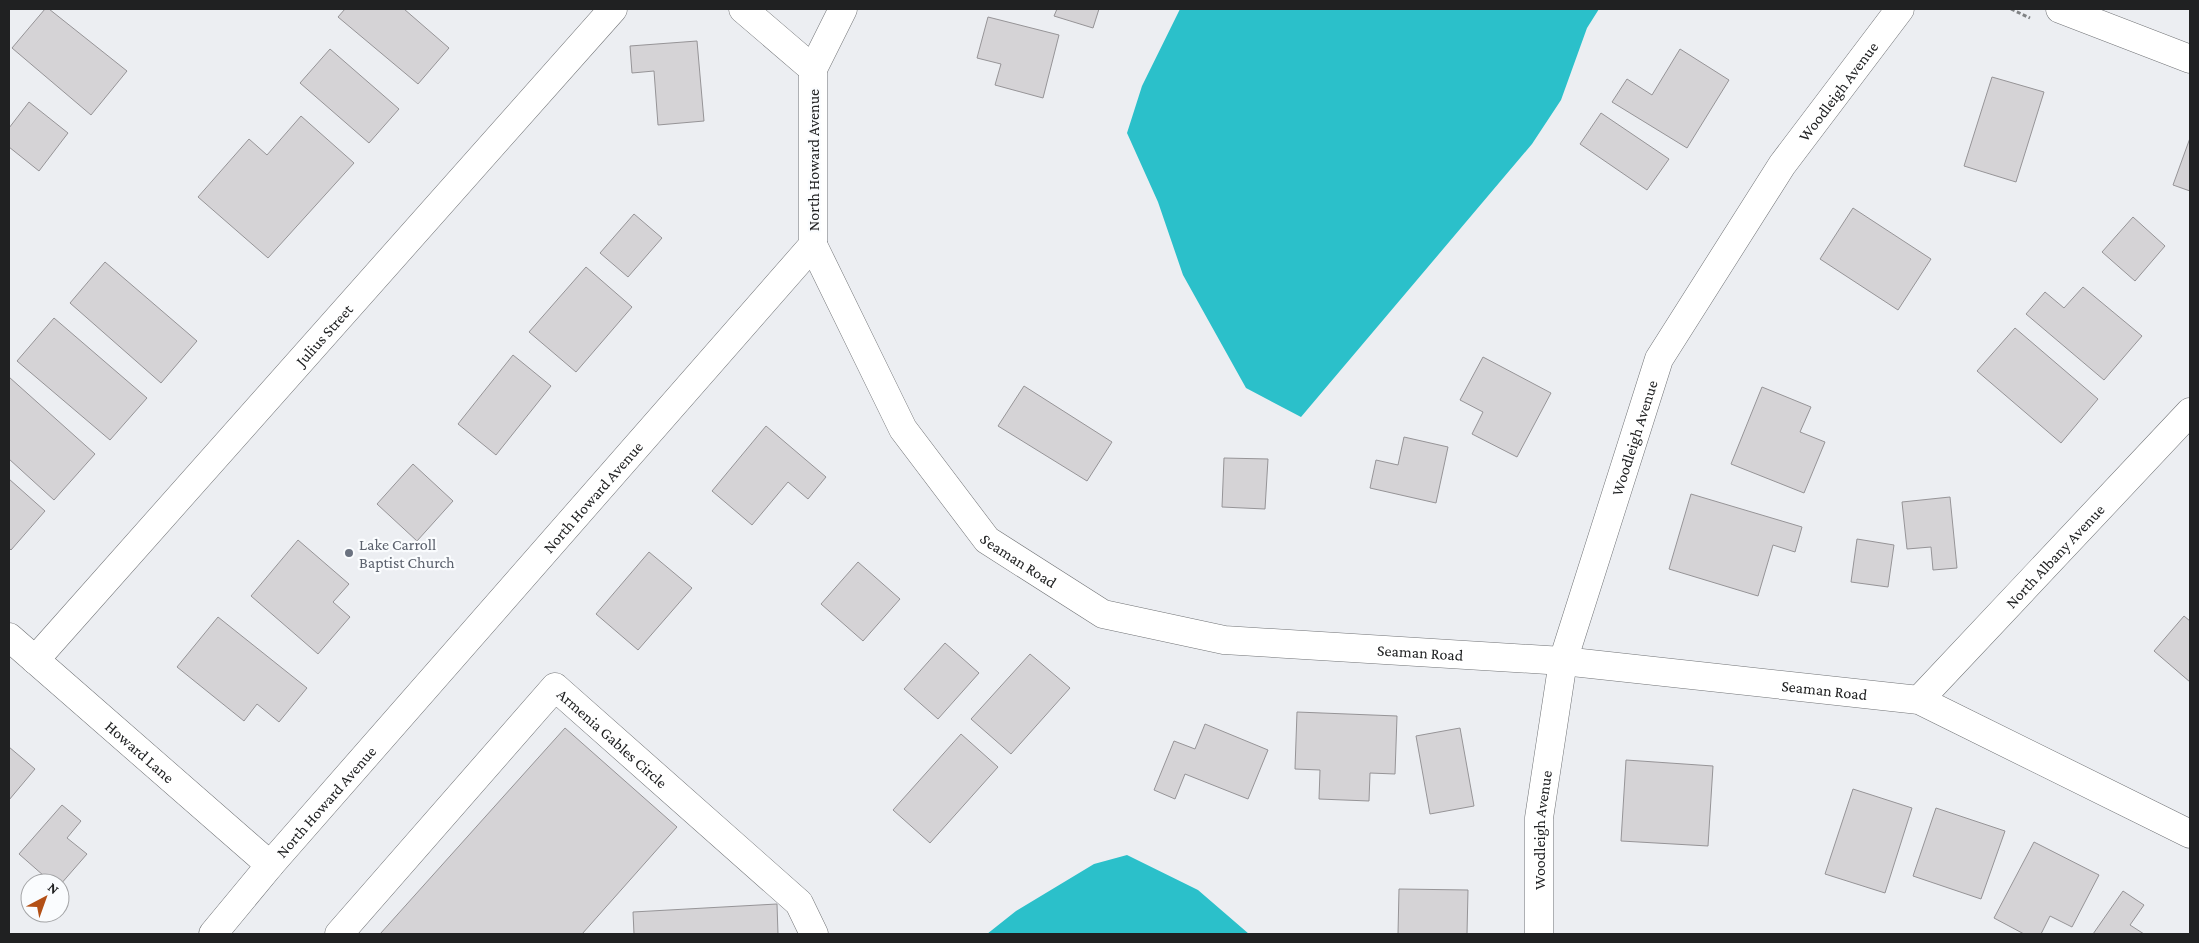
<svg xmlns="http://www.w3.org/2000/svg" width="2199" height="943" viewBox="0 0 2199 943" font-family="'Crimson Pro',serif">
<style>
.water{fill:#2bc0ca}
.building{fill:#d5d3d6;stroke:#969497}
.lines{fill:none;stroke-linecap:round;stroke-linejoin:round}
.minor-casing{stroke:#717376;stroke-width:29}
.path{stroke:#808284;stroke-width:3;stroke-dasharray:4 2.5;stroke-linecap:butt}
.minor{stroke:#fff;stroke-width:28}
.worship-dot{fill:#6b7280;stroke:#fafcfe;stroke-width:2}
.labels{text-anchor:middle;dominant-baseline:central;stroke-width:4.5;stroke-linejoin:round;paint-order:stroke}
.street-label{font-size:16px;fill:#202122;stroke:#fafcfe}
.worship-label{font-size:16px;fill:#5b616d;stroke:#fafcfe;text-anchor:start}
</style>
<rect width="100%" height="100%" fill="#eceef2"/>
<path class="water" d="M 1180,9 L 1599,9 L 1587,28 L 1561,100 L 1532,144 L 1301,417 L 1246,388 L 1183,275 L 1158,202 L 1127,133 L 1142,86 Z
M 1127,855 L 1198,890 L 1249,934 L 987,934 L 1016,911 L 1094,864 Z"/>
<path class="building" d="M 45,9 L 49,9 L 127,71 L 91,115 L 12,48 Z
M 345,9 L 404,9 L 449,48 L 418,84 L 338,17 Z
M 1057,9 L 1099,9 L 1093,28 L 1054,16 Z
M 988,17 L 1059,35 L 1043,98 L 995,85 L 1001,64 L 977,58 Z
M 697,41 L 704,121 L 658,125 L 654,71 L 632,73 L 630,46 Z
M 330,49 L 399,109 L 369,143 L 300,83 Z
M 1680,49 L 1729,80 L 1687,148 L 1612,102 L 1627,79 L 1652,95 Z
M 1992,77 L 2044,92 L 2016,182 L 1964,166 Z
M 29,102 L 68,133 L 39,171 L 9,147 L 9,128 Z
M 1601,113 L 1669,159 L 1647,190 L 1580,144 Z
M 301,116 L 354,163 L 268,258 L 198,197 L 249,139 L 267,155 Z
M 2190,138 L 2190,191 L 2173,185 Z
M 1853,208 L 1931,259 L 1898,310 L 1820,259 Z
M 634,214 L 662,238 L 628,277 L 600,253 Z
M 2133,217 L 2165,246 L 2135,281 L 2102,252 Z
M 105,262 L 197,341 L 161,383 L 70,303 Z
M 586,267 L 632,307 L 576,372 L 529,332 Z
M 2083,287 L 2142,336 L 2104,380 L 2026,314 L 2045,292 L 2064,308 Z
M 54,318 L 147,398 L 110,440 L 17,361 Z
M 2015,328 L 2098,399 L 2061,443 L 1977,371 Z
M 513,355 L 551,386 L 496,455 L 458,424 Z
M 1483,357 L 1551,393 L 1517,457 L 1472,434 L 1483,412 L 1460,400 Z
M 9,377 L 95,454 L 54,500 L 9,459 Z
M 1024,386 L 1112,442 L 1087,481 L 998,426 Z
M 1762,387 L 1811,407 L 1800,432 L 1825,442 L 1804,493 L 1731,464 Z
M 766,426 L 826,477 L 808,499 L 788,482 L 752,525 L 712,491 Z
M 1404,437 L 1448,447 L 1436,503 L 1370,488 L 1376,460 L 1398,465 Z
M 1224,458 L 1268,459 L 1265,509 L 1222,507 Z
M 413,464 L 453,501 L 417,541 L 377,504 Z
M 9,479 L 45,511 L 11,550 L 9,548 Z
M 1691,494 L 1802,527 L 1795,552 L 1773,545 L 1758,596 L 1669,569 Z
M 1950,497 L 1957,568 L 1933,570 L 1931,547 L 1907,549 L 1902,502 Z
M 1857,539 L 1894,545 L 1888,587 L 1851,582 Z
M 298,540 L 349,584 L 333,602 L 350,617 L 318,654 L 251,596 Z
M 649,552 L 692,588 L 638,650 L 596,614 Z
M 858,562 L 900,599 L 863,641 L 821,604 Z
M 2184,616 L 2190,621 L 2190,682 L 2154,651 Z
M 218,617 L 307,688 L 279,722 L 257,704 L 244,721 L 177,667 Z
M 945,643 L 979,673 L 938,719 L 904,689 Z
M 1030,654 L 1070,688 L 1011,754 L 971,719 Z
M 1297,712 L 1397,716 L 1395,774 L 1370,773 L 1369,801 L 1319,799 L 1320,770 L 1295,769 Z
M 1205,724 L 1268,750 L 1248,799 L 1185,774 L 1175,799 L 1154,790 L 1174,741 L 1195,749 Z
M 565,728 L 677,827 L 582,934 L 380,934 Z
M 1460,728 L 1474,806 L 1430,814 L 1416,736 Z
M 961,734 L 998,767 L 930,843 L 893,810 Z
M 9,747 L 35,769 L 9,800 Z
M 1626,760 L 1713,766 L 1708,846 L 1621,841 Z
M 1853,789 L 1912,808 L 1885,893 L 1825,874 Z
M 62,805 L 81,821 L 67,838 L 87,854 L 60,885 L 60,883 L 52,883 L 19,854 Z
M 1936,808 L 2005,831 L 1981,899 L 1913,876 Z
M 2034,842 L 2099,875 L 2072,927 L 2050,916 L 2041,934 L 2024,934 L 1994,918 Z
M 1399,889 L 1468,890 L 1467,934 L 1398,934 Z
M 2123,891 L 2144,905 L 2130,925 L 2144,934 L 2093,934 Z
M 777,904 L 778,934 L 634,934 L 633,912 Z"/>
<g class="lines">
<defs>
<g id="minor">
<path d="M 743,9 L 813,69"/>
<path d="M 2060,9 L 2190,59"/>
<path id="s1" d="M 813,245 L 903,429 L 987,540 L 1103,614 L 1224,640 L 1563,661 L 1919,700 L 2190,834"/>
<path id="s2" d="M 9,637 L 270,865"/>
<path id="s3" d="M 35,660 L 613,9"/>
<path id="s4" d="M 1919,700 L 2190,412"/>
<path id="s5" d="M 213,934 L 270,865 L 813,245 L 813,69 L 843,9"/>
<path id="s6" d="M 339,934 L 555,687 L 799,903 L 814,934"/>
<path id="s7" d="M 1539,934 L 1539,818 L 1563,661 L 1659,359 L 1782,165 L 1900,9"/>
</g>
</defs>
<use href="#minor" class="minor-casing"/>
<path class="path" d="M 2011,9 L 2030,18"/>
<use href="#minor" class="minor"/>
</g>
<circle class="worship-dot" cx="349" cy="553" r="5"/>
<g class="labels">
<g class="street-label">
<text stroke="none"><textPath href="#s7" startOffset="914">Woodleigh Avenue</textPath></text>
<text transform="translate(813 160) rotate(-90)">North Howard Avenue</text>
<text stroke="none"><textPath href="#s3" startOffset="435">Julius Street</textPath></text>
<text stroke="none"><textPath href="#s7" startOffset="509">Woodleigh Avenue</textPath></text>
<text stroke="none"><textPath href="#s5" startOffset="579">North Howard Avenue</textPath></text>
<text stroke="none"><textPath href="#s4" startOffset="198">North Albany Avenue</textPath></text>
<text stroke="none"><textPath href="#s1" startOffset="382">Seaman Road</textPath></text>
<text stroke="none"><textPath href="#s1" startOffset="802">Seaman Road</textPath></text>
<text stroke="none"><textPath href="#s1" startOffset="1208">Seaman Road</textPath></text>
<text stroke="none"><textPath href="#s6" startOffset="405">Armenia Gables Circle</textPath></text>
<text stroke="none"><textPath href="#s2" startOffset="174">Howard Lane</textPath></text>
<text stroke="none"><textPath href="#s5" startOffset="174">North Howard Avenue</textPath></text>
<text stroke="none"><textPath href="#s7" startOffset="104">Woodleigh Avenue</textPath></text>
</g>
<g class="worship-label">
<text x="359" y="544">Lake Carroll<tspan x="359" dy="18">Baptist Church</tspan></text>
</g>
</g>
<rect width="2199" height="943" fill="none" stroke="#202122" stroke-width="20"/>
<g transform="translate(45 898) rotate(41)"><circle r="24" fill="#fafcfe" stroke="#a3a4a6"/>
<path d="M0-4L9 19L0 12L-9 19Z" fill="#b35016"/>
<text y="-8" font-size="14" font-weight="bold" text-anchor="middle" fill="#202122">N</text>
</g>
</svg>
